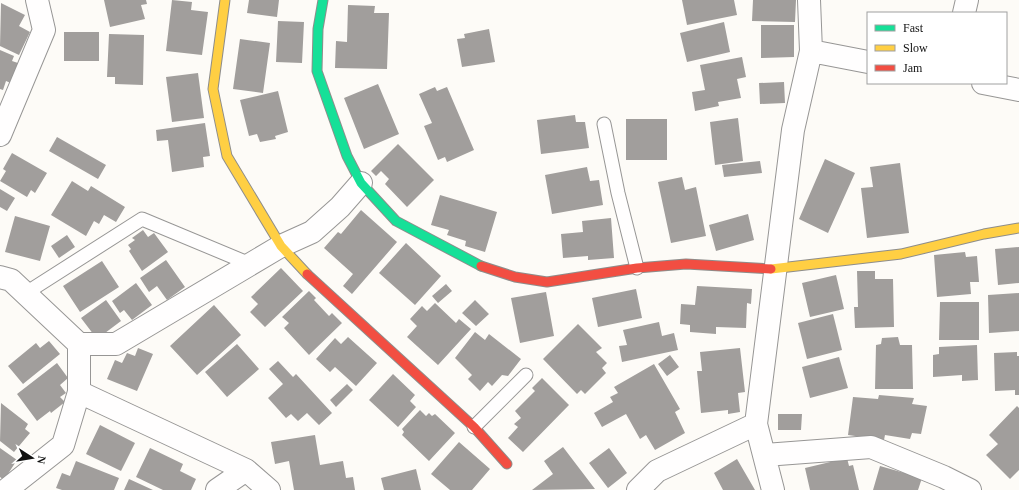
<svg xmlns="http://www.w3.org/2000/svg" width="1019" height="490" viewBox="0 0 1019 490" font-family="'Times New Roman',serif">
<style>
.building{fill:#a19e9c}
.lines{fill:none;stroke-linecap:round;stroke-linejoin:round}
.lane-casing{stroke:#979695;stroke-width:15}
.street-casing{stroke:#979695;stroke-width:24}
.fast-casing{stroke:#8e8d8b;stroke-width:11}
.slow-casing{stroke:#8e8d8b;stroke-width:11}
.jam-casing{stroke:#8e8d8b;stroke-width:11}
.lane{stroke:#fffefe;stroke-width:13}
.street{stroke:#fffefe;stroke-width:22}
.fast{stroke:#16e098;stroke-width:9}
.slow{stroke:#ffcf43;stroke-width:9}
.jam{stroke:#f24e42;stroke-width:9}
</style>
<rect width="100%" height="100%" fill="#fdfbf7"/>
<path class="building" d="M 104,0 L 146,0 L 147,4 L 141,5 L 145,19 L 110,27 Z
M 172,0 L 192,2 L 191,10 L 208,12 L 202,55 L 166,51 Z
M 249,0 L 279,0 L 277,17 L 247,13 Z
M 682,0 L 734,0 L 737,15 L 687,25 Z
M 753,0 L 796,0 L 795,22 L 752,21 Z
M 1,3 L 25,15 L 19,26 L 30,32 L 19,55 L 0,46 Z
M 348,5 L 375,6 L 374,13 L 389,13 L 387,69 L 335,68 L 336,41 L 347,42 Z
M 278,21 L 304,22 L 302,63 L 276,62 Z
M 724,22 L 730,52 L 687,62 L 680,33 Z
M 761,25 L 794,25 L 794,57 L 761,58 Z
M 489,29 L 495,62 L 462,67 L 457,39 L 465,38 L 464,34 Z
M 64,32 L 99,32 L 99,61 L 64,61 Z
M 109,34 L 144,35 L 143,85 L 115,84 L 115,77 L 107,77 Z
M 240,39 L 270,43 L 263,93 L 233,89 Z
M 0,50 L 14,56 L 12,61 L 21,64 L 13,84 L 6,81 L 3,90 L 0,89 Z
M 742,57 L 746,77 L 737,79 L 741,98 L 718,102 L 719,106 L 695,111 L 692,92 L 705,90 L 700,65 Z
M 198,73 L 204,118 L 172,122 L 166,77 Z
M 784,82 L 785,103 L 760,104 L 759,83 Z
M 378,84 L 399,134 L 364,149 L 344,98 Z
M 435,87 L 437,91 L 447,87 L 474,150 L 447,162 L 445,157 L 438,160 L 424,126 L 432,123 L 419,94 Z
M 278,91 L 288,132 L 275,136 L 276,139 L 260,142 L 257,134 L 249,136 L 240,100 Z
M 575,115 L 576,122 L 585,122 L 589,148 L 541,154 L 537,120 Z
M 738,118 L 743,161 L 715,165 L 710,122 Z
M 626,119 L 667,119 L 667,160 L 626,160 Z
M 205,123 L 210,156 L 203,157 L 204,167 L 172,172 L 168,140 L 157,141 L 156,130 Z
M 57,137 L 106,165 L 98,179 L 49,151 Z
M 398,144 L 434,180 L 407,207 L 385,184 L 389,179 L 381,171 L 376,176 L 371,171 Z
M 12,153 L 47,173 L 35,193 L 31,190 L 27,197 L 0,181 L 6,171 L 3,169 Z
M 825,159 L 855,173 L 828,233 L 799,219 Z
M 760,161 L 762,173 L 724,177 L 722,165 Z
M 900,163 L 909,233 L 867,238 L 861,188 L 873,187 L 870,167 Z
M 587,167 L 590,181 L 599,180 L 603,205 L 552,214 L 545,175 Z
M 682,177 L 685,190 L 696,187 L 706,236 L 671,243 L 658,182 Z
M 72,181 L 88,191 L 91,186 L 125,207 L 116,222 L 104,215 L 99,224 L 94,221 L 86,236 L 51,215 Z
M 0,189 L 15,198 L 7,211 L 0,207 Z
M 440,195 L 497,212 L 485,252 L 465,246 L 466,241 L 447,235 L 449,230 L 431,225 Z
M 361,210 L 397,242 L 352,294 L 343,286 L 353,274 L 324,248 L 338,232 L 341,234 Z
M 748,214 L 754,240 L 716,251 L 709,225 Z
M 15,216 L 50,226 L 40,261 L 5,252 Z
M 611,218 L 614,258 L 588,260 L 588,256 L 563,258 L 561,234 L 583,232 L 582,221 Z
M 143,230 L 148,237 L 154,233 L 168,252 L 142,271 L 129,251 L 131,249 L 128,245 L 135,240 L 132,238 Z
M 67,235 L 75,247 L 59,258 L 51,246 Z
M 406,243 L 441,276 L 415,305 L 379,273 Z
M 1019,247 L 1019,283 L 998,285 L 995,249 Z
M 965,252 L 966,257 L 977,256 L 979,282 L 970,282 L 971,294 L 937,297 L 934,255 Z
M 166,260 L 185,287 L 167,300 L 157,286 L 149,292 L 140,278 Z
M 102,261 L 119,287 L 80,312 L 63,286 Z
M 281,268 L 303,291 L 265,327 L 250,312 L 258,304 L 251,297 Z
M 857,271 L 875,271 L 875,279 L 893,279 L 894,327 L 855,328 L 854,307 L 858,307 Z
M 836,275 L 844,309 L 810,317 L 802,283 Z
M 136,283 L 152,305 L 132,320 L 124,310 L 120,313 L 112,301 Z
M 446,284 L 452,291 L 438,303 L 432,296 Z
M 697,286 L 752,289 L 751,304 L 747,303 L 746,328 L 716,327 L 716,334 L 690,332 L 690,325 L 680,324 L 681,304 L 695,305 Z
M 636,289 L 642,318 L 598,327 L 592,298 Z
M 309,291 L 316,298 L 314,300 L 329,316 L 332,313 L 342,323 L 309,355 L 284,328 L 289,323 L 282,317 Z
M 546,292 L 554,336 L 520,343 L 511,298 Z
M 1019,293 L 1019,331 L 989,333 L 988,295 Z
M 106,300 L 121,321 L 97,339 L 81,318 Z
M 475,300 L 489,314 L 476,326 L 462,313 Z
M 940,302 L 979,302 L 979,340 L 939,340 Z
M 435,303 L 456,323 L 459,319 L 471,329 L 438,365 L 407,337 L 417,326 L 410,319 L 422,306 L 427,311 Z
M 214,305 L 241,335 L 197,375 L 170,346 Z
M 833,314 L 842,350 L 807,359 L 798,323 Z
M 659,322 L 662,336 L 674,333 L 678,350 L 622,362 L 619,346 L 627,345 L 623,330 Z
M 578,324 L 602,348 L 596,352 L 607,363 L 602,368 L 606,373 L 585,394 L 581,390 L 577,394 L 543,359 Z
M 475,332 L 485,340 L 489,334 L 521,359 L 508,376 L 502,375 L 492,386 L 488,382 L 480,391 L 468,379 L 472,375 L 455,358 Z
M 348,337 L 377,363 L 356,386 L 335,367 L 330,372 L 316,359 L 335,338 L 341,344 Z
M 898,337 L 900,345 L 912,345 L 913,389 L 875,389 L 876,345 L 881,344 L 882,338 Z
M 49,341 L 60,354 L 23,384 L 8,366 L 36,343 L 40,348 Z
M 237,344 L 259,369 L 227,397 L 205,372 Z
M 977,345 L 978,380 L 962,381 L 962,375 L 933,377 L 933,355 L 939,354 L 939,347 Z
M 138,348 L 153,354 L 137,391 L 107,379 L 115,360 L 122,363 L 127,353 L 135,356 Z
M 740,348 L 745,392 L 738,393 L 740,412 L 728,414 L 728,410 L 701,413 L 697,371 L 702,371 L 700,352 Z
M 1017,352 L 1017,356 L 1019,356 L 1019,395 L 1015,395 L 1015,390 L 995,391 L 994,353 Z
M 670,355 L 679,367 L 667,376 L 658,364 Z
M 839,357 L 848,388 L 810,398 L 802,367 Z
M 278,361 L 293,377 L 296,374 L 332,413 L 319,425 L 307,413 L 298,421 L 291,414 L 286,418 L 268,398 L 283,384 L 269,369 Z
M 57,363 L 68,378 L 60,385 L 66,393 L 60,397 L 65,402 L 51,413 L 50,411 L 37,421 L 17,394 Z
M 654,364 L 680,409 L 675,412 L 685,433 L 655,450 L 646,435 L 640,439 L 626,414 L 602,427 L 594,413 L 613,402 L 610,397 L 618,393 L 614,387 Z
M 393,374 L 415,395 L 410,401 L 416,407 L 398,427 L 369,400 Z
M 542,378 L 569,405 L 523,452 L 508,438 L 518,427 L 514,424 L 521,418 L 515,411 L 535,391 L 532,388 Z
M 347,384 L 353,390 L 336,407 L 330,400 Z
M 879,395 L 914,398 L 912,404 L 927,406 L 921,434 L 912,433 L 910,439 L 885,435 L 884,440 L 848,435 L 853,397 L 878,399 Z
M 1,403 L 28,424 L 25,429 L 30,433 L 14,452 L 0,441 Z
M 1017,406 L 1019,408 L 1019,470 L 1010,479 L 986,455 L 998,444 L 989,435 Z
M 420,410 L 426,416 L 429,413 L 432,416 L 435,414 L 455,433 L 429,461 L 402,435 L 404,432 L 402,429 Z
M 778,414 L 802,414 L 801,430 L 778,430 Z
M 100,425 L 135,443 L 121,471 L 86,454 Z
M 315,435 L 320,465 L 343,461 L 346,478 L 353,477 L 355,490 L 294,490 L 289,461 L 275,464 L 271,442 Z
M 459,442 L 490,469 L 472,490 L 450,490 L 431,474 Z
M 563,447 L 595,489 L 532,490 L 553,474 L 544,461 Z
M 0,448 L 17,460 L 4,480 L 0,477 Z
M 150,448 L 183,464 L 180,471 L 196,479 L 191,490 L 163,490 L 136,477 Z
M 609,448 L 627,473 L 608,488 L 589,463 Z
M 847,458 L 849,466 L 853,465 L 859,490 L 810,490 L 805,468 Z
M 737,459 L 755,490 L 723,490 L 714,473 Z
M 76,461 L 119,478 L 114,490 L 62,490 L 56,488 L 62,473 L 70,476 Z
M 880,466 L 922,478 L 918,490 L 873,490 Z
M 416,469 L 421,490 L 384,490 L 381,478 Z
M 129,479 L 153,490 L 124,490 Z"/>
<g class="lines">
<defs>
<path id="lane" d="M 604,124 L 618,193 L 637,268
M 26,293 L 142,219 L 250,264
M 474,427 L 526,375"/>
<path id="street" d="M 964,13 L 967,0
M 811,51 L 868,62
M 983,83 L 1019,90
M 0,135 L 44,30 L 37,0
M 0,277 L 11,280 L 79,344 L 116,344 L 281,246 L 312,232 L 340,207 L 361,183
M 79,392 L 246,470 L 269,490
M 765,455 L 871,447 L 944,477 L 970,490
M 6,490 L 63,445 L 79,392 L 79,344
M 217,490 L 246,470
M 638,490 L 657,471 L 756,424
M 773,490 L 756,424 L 793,130 L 811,51 L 809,0"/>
<path id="fast" d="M 323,0 L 318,29 L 317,71 L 347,156 L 361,183 L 396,221 L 481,266"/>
<path id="slow" d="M 225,0 L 213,89 L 227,156 L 281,246 L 307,274
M 771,269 L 901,254 L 984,234 L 1019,228"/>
<path id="jam" d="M 481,266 L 515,277 L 547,282 L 637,268 L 686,264 L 771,269
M 307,274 L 474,427 L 507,464"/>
</defs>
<use href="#lane" class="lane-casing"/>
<use href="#street" class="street-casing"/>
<use href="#fast" class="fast-casing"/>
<use href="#slow" class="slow-casing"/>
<use href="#jam" class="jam-casing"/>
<use href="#lane" class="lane"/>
<use href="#street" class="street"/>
<use href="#fast" class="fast"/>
<use href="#slow" class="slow"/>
<use href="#jam" class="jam"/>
</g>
<rect x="867" y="12" width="140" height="72" fill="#ffffff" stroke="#a0a0a0"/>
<rect x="875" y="25" width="20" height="6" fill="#16e098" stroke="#a0a0a0"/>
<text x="903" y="32" font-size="12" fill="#111111">Fast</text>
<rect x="875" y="45" width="20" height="6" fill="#ffcf43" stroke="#a0a0a0"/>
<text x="903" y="52" font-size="12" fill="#111111">Slow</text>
<rect x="875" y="65" width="20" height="6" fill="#f24e42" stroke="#a0a0a0"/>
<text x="903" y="72" font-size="12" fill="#111111">Jam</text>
<g transform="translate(32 458) rotate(102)" stroke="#ffffff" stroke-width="3" paint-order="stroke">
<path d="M0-3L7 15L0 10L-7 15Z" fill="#111111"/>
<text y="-6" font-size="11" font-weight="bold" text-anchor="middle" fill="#111111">N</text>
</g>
</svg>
